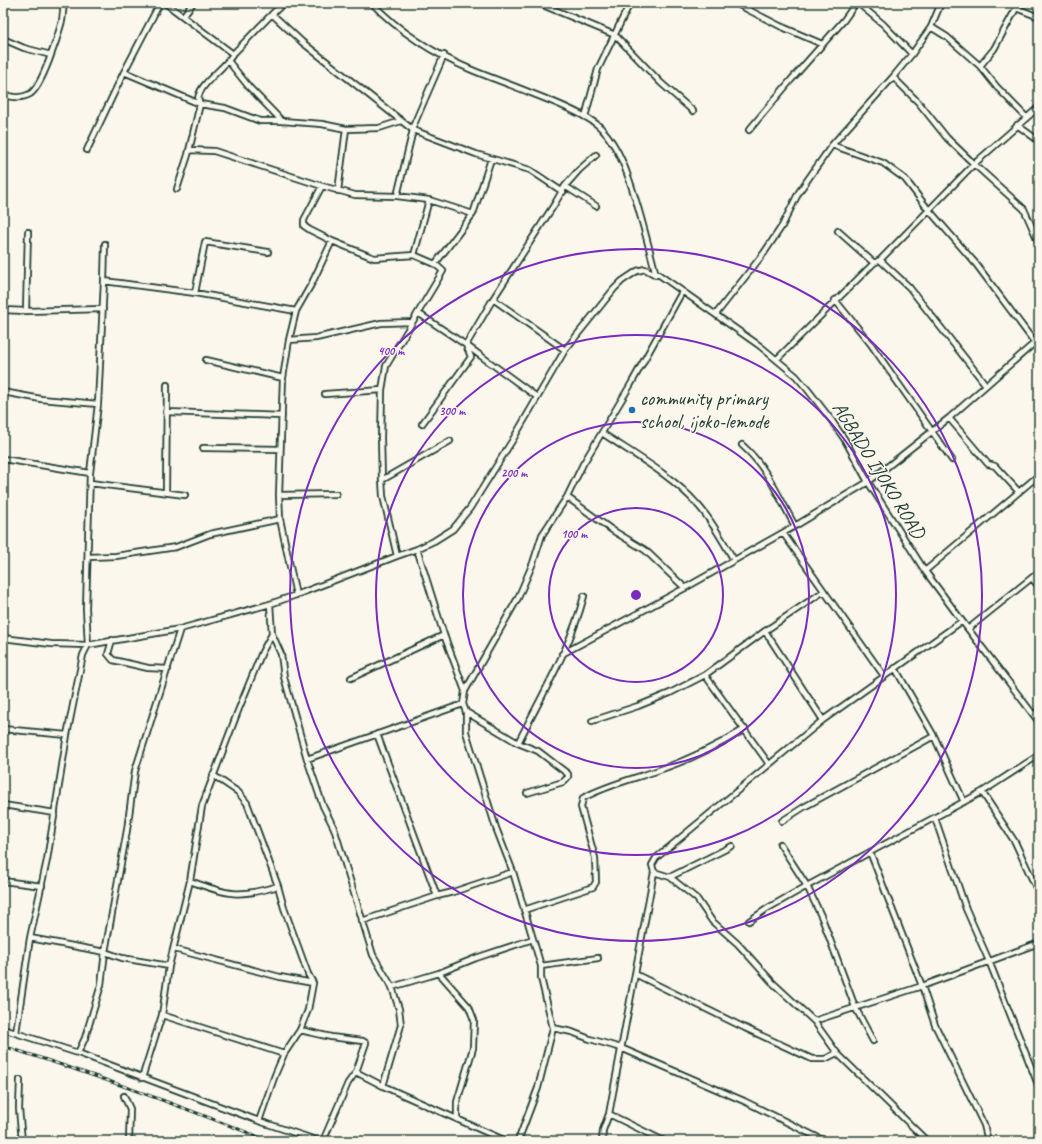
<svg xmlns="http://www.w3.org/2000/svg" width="1042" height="1144" viewBox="0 0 1042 1144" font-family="Caveat,sans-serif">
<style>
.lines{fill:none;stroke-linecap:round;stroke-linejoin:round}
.minor-casing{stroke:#1f3d34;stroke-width:8}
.minor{stroke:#fbf7ec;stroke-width:4.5}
.rail-casing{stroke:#1f3d34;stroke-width:3}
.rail{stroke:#fbf7ec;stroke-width:1.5;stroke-dasharray:4.5;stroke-linecap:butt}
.ring{fill:none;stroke:#7b2cbf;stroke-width:2}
.poi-dot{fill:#1f6fb2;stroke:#fbf7ec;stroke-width:1.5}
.labels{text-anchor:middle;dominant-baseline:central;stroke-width:3;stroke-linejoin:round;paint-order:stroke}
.poi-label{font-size:20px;fill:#1f3d34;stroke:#fbf7ec;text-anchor:start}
.street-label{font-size:20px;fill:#1f3d34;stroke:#fbf7ec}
.centre{fill:#7b2cbf;stroke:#fbf7ec;stroke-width:2}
.ring-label{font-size:12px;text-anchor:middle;font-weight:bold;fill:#7b2cbf;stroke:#fbf7ec;stroke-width:3;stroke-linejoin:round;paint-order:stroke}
</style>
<rect width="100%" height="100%" fill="#fbf7ec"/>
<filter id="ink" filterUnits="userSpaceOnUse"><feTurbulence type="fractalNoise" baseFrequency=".025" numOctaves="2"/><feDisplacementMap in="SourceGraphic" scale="8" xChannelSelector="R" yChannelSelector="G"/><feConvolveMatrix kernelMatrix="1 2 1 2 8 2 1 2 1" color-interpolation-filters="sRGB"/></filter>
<g filter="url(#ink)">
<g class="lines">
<defs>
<path id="minor" d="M 165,3 L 233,54
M 372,3 C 398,31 436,55 472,70 C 491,78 512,85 531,93 C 549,100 589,115 601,128 C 621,149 629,178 637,204 C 644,228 650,251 656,275
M 538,3 L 615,35 L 661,83 L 693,111
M 735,3 L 780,26 L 822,44
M 858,3 L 883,24 L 912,54
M 1016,8 L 1039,17
M 272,14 L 302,42 L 413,130 L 476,154 L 530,170 L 563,192
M 183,16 L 193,3
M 931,27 L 947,37 L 980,66 L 996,86 L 1026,117
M 3,39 L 24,48 L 51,55
M 229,62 L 249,87 L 282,121
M 980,66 L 994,49 L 1019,3
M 124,72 L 200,104 L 225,108 L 260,121 L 282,121 L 322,124 L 346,129 L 379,128 L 401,121
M 893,77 L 919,103 L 947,138 L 974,164 L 1024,209 L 1039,243
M 3,95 C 12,97 21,99 30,94 C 42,87 58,36 62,21 C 63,15 63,9 64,3
M 585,117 L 598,69 L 630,3
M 1017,125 L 1039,141
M 412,129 L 444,55
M 749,130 L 791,80 L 844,20 L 856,3
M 832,145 L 883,163 L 905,179 L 928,209 L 976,264 L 1035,343
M 87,150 L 124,72 L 160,3
M 189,150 L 214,151 L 322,186 L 355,195 L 397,196 L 429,200 L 414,255
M 322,186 L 304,220 L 304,226 L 310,230 L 332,241 L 374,258 L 414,255 L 435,264 L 443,271 L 386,366 L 382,390 L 381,438 L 382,480 L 383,496 L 397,556
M 565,186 L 596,206
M 177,189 L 188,155 L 200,104 C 199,101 197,98 199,95 C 203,81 225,68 233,54 L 272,14 L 284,3
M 338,191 L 346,129
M 397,196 L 413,130
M 429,200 L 473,214
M 838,231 L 874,263
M 880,260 L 909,287 L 986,385
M 435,264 L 473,214 L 491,159
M 104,281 L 195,293 L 296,311
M 195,293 L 205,242 L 268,252
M 493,299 L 565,350
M 835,300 L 870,343 L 952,460
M 3,310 L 26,311 L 103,309
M 26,311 L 28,232
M 418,313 L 466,345 L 537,397
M 716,314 L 764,253 L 782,226 L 799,192 L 832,145 L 893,77 L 912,54 L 931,27 L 941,3
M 289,340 L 316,338 L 381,323 L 412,322
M 777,359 L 874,263 L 880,260 L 974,164 L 1039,107
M 206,360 L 283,378
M 3,392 L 41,399 L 98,404
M 325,394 L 382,390
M 166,412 L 282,416
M 949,418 L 988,464 L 995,466 L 1019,492
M 422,424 L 471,357 L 466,345 L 493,299 L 554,205 L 565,186 L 579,170 L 596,155
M 602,433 C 633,454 673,476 697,504 C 712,520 723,542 734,560
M 742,445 C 767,467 779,497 795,526
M 203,448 L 280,449
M 3,459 L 90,473
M 382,480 L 450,441
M 90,483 L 185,495
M 166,492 L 167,385
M 279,495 L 336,494
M 567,497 L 612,530 L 645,550 L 685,588
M 783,533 L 884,676
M 417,549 L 444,635 L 465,691 L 463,704 L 466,712 L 466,732 L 496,828 L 513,872 L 533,939 L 541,966 L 541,978 L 553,1028 L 538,1088 L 518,1141
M 88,557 L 116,556 L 176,547 L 210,534 L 280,519
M 925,571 L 1039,475
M 1032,578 L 1039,587
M 296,595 L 280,519 L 279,495 L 283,378 L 289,340 L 296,311 L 312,283 L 332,241
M 270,604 L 272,634 L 281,654 L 284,677 L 307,759 L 323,806 L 334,828 L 373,955 L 392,987 L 399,1009 L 401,1025 L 383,1086
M 968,629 L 1039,572
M 765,631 L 823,720
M 3,638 L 51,644 L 88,645 L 180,629 L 270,604 L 296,595 L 397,556 L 417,549 L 434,541 L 453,529 L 470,508 L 512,441 L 565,350 L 614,289 L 622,281 L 637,271 L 645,269 L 656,275 L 658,274 L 760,346 L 796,376 L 808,390 L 832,421 L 845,440 L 868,482 L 925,571 L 962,621 L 1039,722
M 112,640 L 108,654 L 113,660 L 148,668 L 168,669
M 562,654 L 685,588 L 795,526 L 868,482 L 949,418 L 1039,339
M 895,668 L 934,736 L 964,802
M 705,675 L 769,764
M 351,678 L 444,635
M 465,691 L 518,598 L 533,563 L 542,535 L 567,497 L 583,464 L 631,384 L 682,292
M 466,712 L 518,743 L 538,751 L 568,774 L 568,777 L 563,782 L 527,793
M 1034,715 L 1039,710
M 592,721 L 638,706 L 670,693 L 705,675 L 765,631 L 824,591
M 3,729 L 67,735
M 377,734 L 437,896
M 518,743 C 542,695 571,647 584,596
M 307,759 L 463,704
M 213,775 L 238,792 L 247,803 L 278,886 L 284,908 L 308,974 L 313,983 L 308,1010 L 300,1030 L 284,1054 L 275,1075 L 259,1121
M 982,792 L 1015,842 L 1039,894
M 3,805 L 55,813
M 935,818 L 966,909 L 989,961 L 1039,1087
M 782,821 L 804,807 L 934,736
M 780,844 L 807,886 L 822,918 L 855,1007 L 873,1041
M 870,852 L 922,986 L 935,1025 L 984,1125 L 988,1141
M 670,877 L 732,846
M 3,881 L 42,886
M 190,881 C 228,895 239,898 278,886
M 524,910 L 593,887 L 596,882 L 595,858 L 581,807 L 583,798 C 607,785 633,779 659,770 C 689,760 717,746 745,729
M 362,921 L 437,896 L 453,892 L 513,872
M 749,921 L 768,908 L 807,886 L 982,792 L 1039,755
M 30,938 L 105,952 L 122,958 L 169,966
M 174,949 L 280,977 L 313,983
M 541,966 L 598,958
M 439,973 L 469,1007 L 474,1020 L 473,1048 L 457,1102 L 457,1119
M 635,974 L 745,1028 L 812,1059 L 825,1059 L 837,1053
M 392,987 L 439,973 L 476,958 L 533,939
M 162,1015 L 284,1054
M 814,1021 L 922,986 L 1039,943
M 553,1028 L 572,1032 L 590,1039 L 621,1048 L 744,1101 L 825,1141
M 3,1029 L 78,1053 L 259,1121 L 319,1141
M 300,1030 L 331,1037 L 363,1041 L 366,1043 L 356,1072 L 348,1083 L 323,1141
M 16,1033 L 30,938 L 47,860 L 67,735 L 83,655 L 88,645 L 86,608 L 90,473 L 98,404 L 104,281 L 105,244
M 78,1053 L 85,1038 L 101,985 L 105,952 L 127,830 L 135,771 L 180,629
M 356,1072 L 383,1086 L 506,1141
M 142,1078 L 162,1015 L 169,966 L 190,881 L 202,806 L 238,711 L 262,652 L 272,634
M 20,1080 L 19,1109 L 22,1141
M 124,1096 L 130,1109 L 129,1141
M 609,1114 L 664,1141
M 239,1141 L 239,1140
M 602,1141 L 603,1130 L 609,1114 L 654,872
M 927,1141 L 837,1053 L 814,1021 L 773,983 L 738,944 L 712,921 L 697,899 L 670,877 L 654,872 L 652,865 L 656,858 L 823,720 L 962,621"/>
</defs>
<use href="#minor" class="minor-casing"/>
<use href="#minor" class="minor"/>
<defs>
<path id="rail" d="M 3,1046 C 93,1074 181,1106 269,1141"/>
</defs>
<use href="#rail" class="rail-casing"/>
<use href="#rail" class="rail"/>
</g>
</g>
<g class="ring">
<circle cx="636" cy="595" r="87"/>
<circle cx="636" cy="595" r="173"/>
<circle cx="636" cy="595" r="260"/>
<circle cx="636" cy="595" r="346"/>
</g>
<circle class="poi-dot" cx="632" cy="410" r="4"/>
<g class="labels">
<g class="poi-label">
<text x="640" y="398">community primary<tspan x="640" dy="23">school, ijoko-lemode</tspan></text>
</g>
<g class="street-label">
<text transform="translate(879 470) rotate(58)">AGBADO IJOKO ROAD</text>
</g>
</g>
<circle cx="636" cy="595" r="6" class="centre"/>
<g class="ring-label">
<text x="391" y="355">400 m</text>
<text x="452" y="415">300 m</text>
<text x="514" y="477">200 m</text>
<text x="574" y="538">100 m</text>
</g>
<rect width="1042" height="1144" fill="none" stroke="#fbf7ec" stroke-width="16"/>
<rect x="8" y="8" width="1026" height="1128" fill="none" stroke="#1f3d34" stroke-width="1.5" filter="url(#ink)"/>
</svg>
